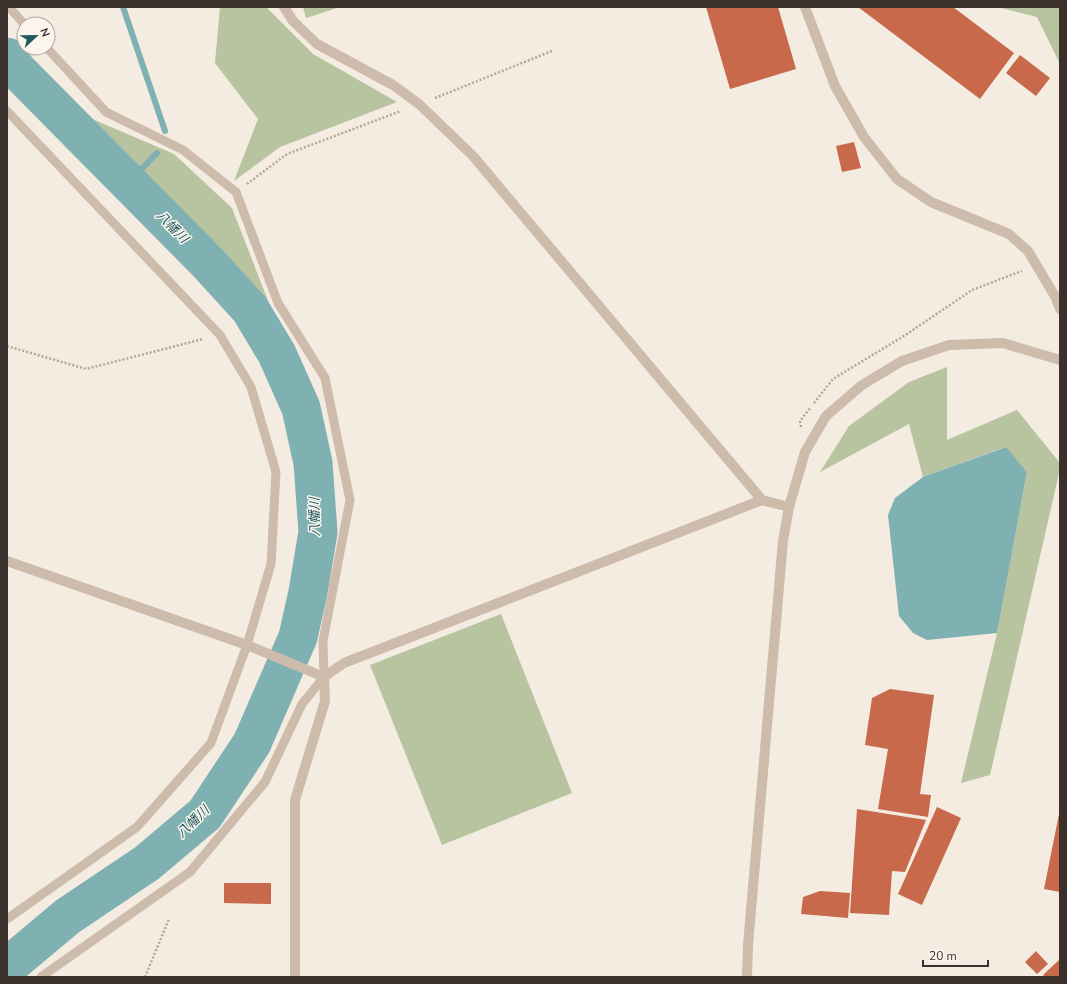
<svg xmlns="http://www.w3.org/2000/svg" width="1067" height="984" viewBox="0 0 1067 984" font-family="'Nunito Sans','Noto Sans JP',sans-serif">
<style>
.green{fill:#b8c4a0}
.water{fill:#7fb0b2}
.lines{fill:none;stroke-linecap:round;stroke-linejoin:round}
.stream{stroke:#7fb0b2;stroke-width:6}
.river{stroke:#7fb0b2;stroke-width:39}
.building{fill:#c8694b}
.path{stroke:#b9a596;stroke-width:2.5;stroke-dasharray:2 2;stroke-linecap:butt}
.service{stroke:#cdbbac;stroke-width:9}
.minor{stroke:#cdbbac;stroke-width:10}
.tertiary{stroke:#cdbbac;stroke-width:10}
.labels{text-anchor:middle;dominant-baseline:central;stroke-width:3;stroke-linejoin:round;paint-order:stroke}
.water-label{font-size:13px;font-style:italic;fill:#1f5a5e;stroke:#fbf5ee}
</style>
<rect width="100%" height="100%" fill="#f4ebe1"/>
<path class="green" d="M 220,7 L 266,7 L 313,54 L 397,102 L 280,147 L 234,181 L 258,119 L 215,63 Z
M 303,7 L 340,7 L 306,18 Z
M 997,7 L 1060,7 L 1060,64 L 1037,17 Z
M 90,118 L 174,154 L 232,208 L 272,311 Z
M 947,367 L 947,440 L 1017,410 L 1060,463 L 1060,469 L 990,775 L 961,783 L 997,633 L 1027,472 L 1005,447 L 923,477 L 909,424 L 820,472 L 849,426 L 909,382 Z
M 501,614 L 572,793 L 442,845 L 370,665 Z"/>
<path class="water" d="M 1006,447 L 1027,472 L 997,633 L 927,640 L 913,633 L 899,616 L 888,515 L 895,498 L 923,477 Z"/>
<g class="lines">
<path class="stream" d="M 123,7 L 165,131
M 128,183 L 157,153"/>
<path class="river" d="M 7,57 L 18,71 L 208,263 L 250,309 L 277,354 L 301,408 L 313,463 L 318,532 L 308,592 L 298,637 L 252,743 L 205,814 L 147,863 L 68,916 L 7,967"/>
</g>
<path class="building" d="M 706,7 L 778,7 L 796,69 L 730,89 Z
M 858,7 L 953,7 L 1014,53 L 980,99 Z
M 1020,55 L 1050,78 L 1036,96 L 1006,73 Z
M 854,142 L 861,168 L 842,172 L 836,146 Z
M 890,689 L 934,695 L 920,794 L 931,795 L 928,817 L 878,809 L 888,749 L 865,745 L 872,698 Z
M 937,807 L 961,818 L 922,905 L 898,894 Z
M 857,809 L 926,820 L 905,872 L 892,871 L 889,915 L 850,913 Z
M 1059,814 L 1060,814 L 1060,892 L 1044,889 Z
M 224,883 L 271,883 L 271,904 L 224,903 Z
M 820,891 L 850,893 L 848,918 L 801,914 L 803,897 Z
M 1036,951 L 1048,964 L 1037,974 L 1025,962 Z
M 1060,959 L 1060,977 L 1045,977 L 1043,975 Z"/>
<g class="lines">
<path class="path" d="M 435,98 L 552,51
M 247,184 L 287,154 L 401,111
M 7,346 L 86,369 L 203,339
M 814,403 L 833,379 L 907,334 L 972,290 L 1022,271
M 801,427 L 800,421 L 811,407
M 145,977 L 169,919"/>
<path class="service" d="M 9,7 L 24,24
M 7,111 L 220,335 L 251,387 L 276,472 L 271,564 L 247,645 L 211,743 L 137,827 L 7,919
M 41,977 L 190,872 L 265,782 L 302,704 L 324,677 L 323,641 L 350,500 L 325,378 L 278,303 L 236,192 L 183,150 L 106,112 L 47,48"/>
<path class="minor" d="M 284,7 L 293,21 L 317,44 L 393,85 L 419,104 L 473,156 L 762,500
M 805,7 L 835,86 L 864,137 L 897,179 L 931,202 L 1009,234 L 1028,251 L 1056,298 L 1060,309
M 7,561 L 247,645 L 324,677
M 324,677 L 344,663 L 762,500 L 789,507
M 295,977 L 295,800 L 325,701 L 324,677"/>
<path class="tertiary" d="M 747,977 L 748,945 L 783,541 L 789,507 L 805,452 L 826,416 L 862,385 L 902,361 L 949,345 L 1003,343 L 1060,360"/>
</g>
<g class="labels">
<g class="water-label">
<text transform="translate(172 227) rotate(45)">八幡川</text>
<text transform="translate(315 517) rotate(-91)">八幡川</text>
<text transform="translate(193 822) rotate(-44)">八幡川</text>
</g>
</g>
<rect width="1067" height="984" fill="none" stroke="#3b302b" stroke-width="16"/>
<g transform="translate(36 36) rotate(68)"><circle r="19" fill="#fbf5ee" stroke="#aea6a0"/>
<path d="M0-3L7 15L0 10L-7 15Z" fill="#1f5a5e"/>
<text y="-6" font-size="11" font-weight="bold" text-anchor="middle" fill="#3b302b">N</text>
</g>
<path d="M923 960v6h65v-6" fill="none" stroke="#3b302b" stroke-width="2"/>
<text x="929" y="960" font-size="12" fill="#3b302b" stroke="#fbf5ee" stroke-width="3" paint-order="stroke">20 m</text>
</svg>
